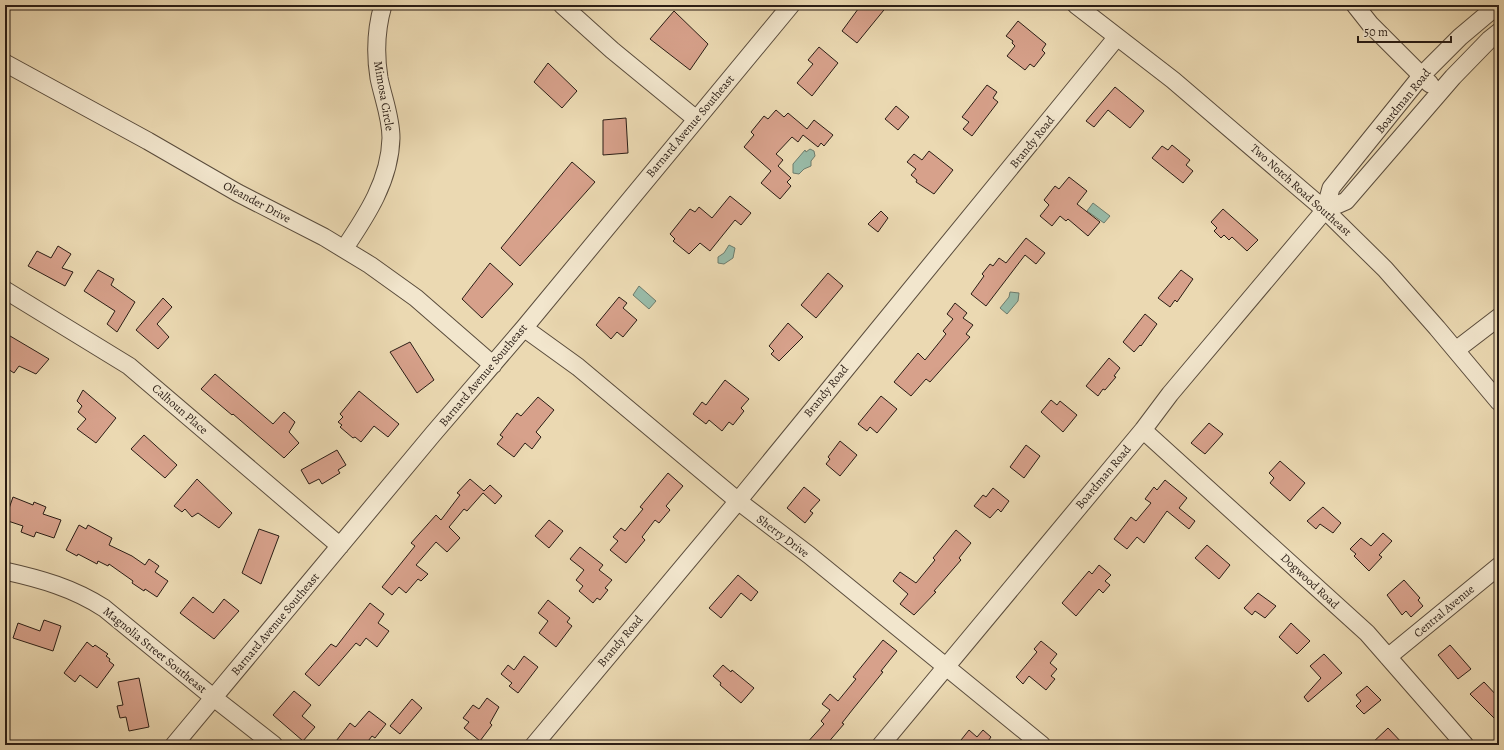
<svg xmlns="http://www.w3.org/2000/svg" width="1504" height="750" viewBox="0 0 1504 750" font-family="Alegreya,serif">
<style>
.water{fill:#99bba8;stroke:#6d7c6d}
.building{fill:#d7a18b;stroke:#2a1d15}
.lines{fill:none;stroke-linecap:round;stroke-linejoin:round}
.minor-casing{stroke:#5a4c3c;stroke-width:19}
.minor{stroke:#f2e6cd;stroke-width:17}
.labels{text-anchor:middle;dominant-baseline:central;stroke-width:3;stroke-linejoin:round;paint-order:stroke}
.street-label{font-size:12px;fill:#2a1d15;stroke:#f2e6cd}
</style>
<rect width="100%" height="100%" fill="#ebd9b2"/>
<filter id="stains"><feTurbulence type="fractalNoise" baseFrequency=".005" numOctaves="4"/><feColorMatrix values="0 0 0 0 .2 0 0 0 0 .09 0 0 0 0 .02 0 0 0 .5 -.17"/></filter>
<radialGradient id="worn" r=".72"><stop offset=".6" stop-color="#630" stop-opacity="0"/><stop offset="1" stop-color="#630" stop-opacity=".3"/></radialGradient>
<path class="water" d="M 810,149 L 814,151 L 815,156 L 811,161 L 811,166 L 804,169 L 799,174 L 793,173 L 793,164 L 805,150 L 806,152 Z
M 1093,203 L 1110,216 L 1104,223 L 1087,211 Z
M 729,245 L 735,248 L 733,258 L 724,264 L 718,263 L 718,257 L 724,253 Z
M 639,286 L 656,301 L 649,309 L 633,295 Z
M 1010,292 L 1019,293 L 1018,301 L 1007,314 L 1000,308 L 1009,297 Z"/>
<path class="building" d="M 861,5 L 888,5 L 857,43 L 842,31 Z
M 674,11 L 708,44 L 690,70 L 650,39 Z
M 1018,21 L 1046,44 L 1042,50 L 1045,53 L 1034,67 L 1030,64 L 1025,70 L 1007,56 L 1015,46 L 1012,43 L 1013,41 L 1006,36 Z
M 819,47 L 838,63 L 812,96 L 797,83 L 813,64 L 808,60 Z
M 548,63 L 577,91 L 562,108 L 534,82 Z
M 987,85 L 997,92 L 993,98 L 998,102 L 972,136 L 963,129 L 969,122 L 962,117 Z
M 1115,87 L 1144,111 L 1130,128 L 1108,110 L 1094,127 L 1086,121 Z
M 896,106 L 909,117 L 898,130 L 885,119 Z
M 776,110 L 784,117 L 788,113 L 807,129 L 814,120 L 833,135 L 824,146 L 821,143 L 818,147 L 803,135 L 798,142 L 792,137 L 776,154 L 783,160 L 778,166 L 791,178 L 787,182 L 791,186 L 780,199 L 761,183 L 771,171 L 744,147 L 754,135 L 751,132 L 764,116 L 768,119 Z
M 626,118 L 628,153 L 603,155 L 603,120 Z
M 1172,145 L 1190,160 L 1186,165 L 1193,171 L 1183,183 L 1152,158 L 1162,146 L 1168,150 Z
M 929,151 L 953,170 L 934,194 L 916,182 L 917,180 L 911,175 L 916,169 L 907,162 L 914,154 L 922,160 Z
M 572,162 L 595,182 L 520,266 L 501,248 Z
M 1069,177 L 1087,191 L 1077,204 L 1100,222 L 1088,236 L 1068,219 L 1066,221 L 1060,216 L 1052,226 L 1040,216 L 1049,205 L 1044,200 L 1055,186 L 1059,189 Z
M 730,196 L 751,213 L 741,225 L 735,220 L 710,251 L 700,243 L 689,254 L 673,241 L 675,239 L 670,234 L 690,209 L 695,212 L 699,207 L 712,218 Z
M 1223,209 L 1258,240 L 1247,251 L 1232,237 L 1229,240 L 1224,235 L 1221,238 L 1214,231 L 1217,228 L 1211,222 Z
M 881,211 L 888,218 L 878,232 L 868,224 Z
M 1026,238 L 1045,253 L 1036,264 L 1025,255 L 986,306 L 971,294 L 984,276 L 982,274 L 990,264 L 993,266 L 999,258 L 1006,263 Z
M 58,246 L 71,254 L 62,268 L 73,272 L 65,286 L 28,266 L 37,251 L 51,258 Z
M 490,263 L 513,284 L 482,318 L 462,299 Z
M 98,270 L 114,279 L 111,285 L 135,302 L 117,332 L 107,324 L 115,311 L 84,291 Z
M 1181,270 L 1193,279 L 1177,302 L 1175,300 L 1170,307 L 1158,298 Z
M 828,273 L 843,286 L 816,318 L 801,305 Z
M 619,297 L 627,303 L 623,308 L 637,320 L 623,337 L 617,332 L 611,339 L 596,325 Z
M 163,298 L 172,307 L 157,324 L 169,337 L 158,349 L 136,330 Z
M 955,303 L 967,313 L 963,318 L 973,325 L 966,334 L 970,337 L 930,382 L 926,379 L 911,396 L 894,382 L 918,353 L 925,360 L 946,334 L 943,331 L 953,319 L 947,314 Z
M 1145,314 L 1157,324 L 1141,346 L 1140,345 L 1134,352 L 1123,342 Z
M 788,323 L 803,337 L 779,361 L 771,354 L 774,351 L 769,346 Z
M 5,333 L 49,359 L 36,374 L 19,366 L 14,373 L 5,367 Z
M 410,342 L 434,380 L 417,393 L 390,352 Z
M 1109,358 L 1120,368 L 1114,376 L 1116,377 L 1105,390 L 1103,389 L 1098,396 L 1086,386 Z
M 215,374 L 273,424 L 284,412 L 295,422 L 289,432 L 299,443 L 284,458 L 233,414 L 232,415 L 201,389 Z
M 725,380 L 749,399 L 741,408 L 744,411 L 733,425 L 729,422 L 722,431 L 709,420 L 706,424 L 693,414 L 702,402 L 706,405 Z
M 83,390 L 116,418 L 96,443 L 77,429 L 86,419 L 78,412 L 82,406 L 77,401 Z
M 359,391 L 399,424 L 388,437 L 374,426 L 361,442 L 355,437 L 353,438 L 340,427 L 342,425 L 338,422 L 343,417 L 340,414 Z
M 881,396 L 897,409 L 877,433 L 870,427 L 867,431 L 858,424 Z
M 538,397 L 554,410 L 536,432 L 541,437 L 532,449 L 525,443 L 514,457 L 497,444 L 503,437 L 500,435 L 517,413 L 521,416 Z
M 1051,400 L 1057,405 L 1060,401 L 1077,415 L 1063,432 L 1041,412 Z
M 1209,423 L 1223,434 L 1205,454 L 1191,443 Z
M 144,435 L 177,465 L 165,478 L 131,449 Z
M 840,441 L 857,455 L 840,476 L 826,464 L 830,459 L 828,457 Z
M 1026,445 L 1040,456 L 1024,478 L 1010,467 Z
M 337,450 L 346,465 L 338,470 L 340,473 L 322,484 L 319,479 L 309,484 L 301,470 Z
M 1280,461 L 1305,483 L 1290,501 L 1270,483 L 1274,478 L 1269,473 Z
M 668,473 L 683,486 L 666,506 L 670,510 L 659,523 L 655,520 L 642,537 L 645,540 L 626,563 L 610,550 L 618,541 L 613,537 L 621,528 L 625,531 L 643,509 L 640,507 Z
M 197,479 L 232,513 L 219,528 L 198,513 L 192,517 L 185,509 L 182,512 L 174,506 Z
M 470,479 L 484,491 L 490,485 L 502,496 L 495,504 L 483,493 L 467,511 L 464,509 L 449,527 L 460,538 L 447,552 L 436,542 L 416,565 L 428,574 L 421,581 L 418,579 L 406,593 L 399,587 L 392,595 L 382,587 L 415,546 L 411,543 L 436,515 L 441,520 L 460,495 L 457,493 Z
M 1165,480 L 1187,498 L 1179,508 L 1195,521 L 1189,529 L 1167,511 L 1144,543 L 1137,537 L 1127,549 L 1114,539 L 1131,517 L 1136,521 L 1151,503 L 1145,499 L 1154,487 L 1157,490 Z
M 804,487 L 820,500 L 810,511 L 813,513 L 805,523 L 787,508 Z
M 993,488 L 1009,501 L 1001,512 L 998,509 L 990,518 L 974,506 L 983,495 L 986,497 Z
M 13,497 L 33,505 L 34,502 L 46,507 L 43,514 L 61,520 L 54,538 L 36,532 L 34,537 L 21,532 L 23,526 L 5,520 Z
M 1323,507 L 1341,523 L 1333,533 L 1320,524 L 1316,529 L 1307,521 Z
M 549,520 L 563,531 L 549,548 L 535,536 Z
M 79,525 L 86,529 L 88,525 L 112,538 L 109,545 L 132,556 L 145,565 L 149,559 L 159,566 L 155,572 L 168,581 L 157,597 L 145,589 L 144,591 L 132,583 L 133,581 L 109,564 L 108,566 L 98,561 L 97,564 L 78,554 L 77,556 L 66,550 Z
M 259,529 L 279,536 L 261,584 L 242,573 Z
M 956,530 L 971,543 L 959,558 L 961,560 L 934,591 L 936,592 L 914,615 L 900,604 L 908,594 L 893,581 L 900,572 L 916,583 L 935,560 L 933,558 Z
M 1383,533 L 1392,541 L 1379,555 L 1382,557 L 1369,571 L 1354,556 L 1356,554 L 1350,549 L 1361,538 L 1371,546 Z
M 1207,545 L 1230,565 L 1219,579 L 1195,558 Z
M 580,547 L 603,565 L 599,570 L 612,580 L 605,588 L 608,590 L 600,600 L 597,598 L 593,603 L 579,591 L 583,586 L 576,580 L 584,570 L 570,559 Z
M 1099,565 L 1111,575 L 1105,581 L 1110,585 L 1103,593 L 1099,589 L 1076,616 L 1062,603 L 1089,571 L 1092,574 Z
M 738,575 L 758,592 L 751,601 L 741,593 L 721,618 L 709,608 Z
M 1404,580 L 1420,598 L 1418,600 L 1423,606 L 1411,617 L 1406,611 L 1402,615 L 1387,595 Z
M 1258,593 L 1276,606 L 1265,618 L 1255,611 L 1252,615 L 1244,608 Z
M 193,597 L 213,613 L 224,599 L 239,611 L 214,639 L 180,613 Z
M 548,600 L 570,618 L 567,622 L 572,626 L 556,647 L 539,633 L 548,621 L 538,613 Z
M 370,603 L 384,614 L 378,623 L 389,631 L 377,647 L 366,638 L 360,646 L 356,643 L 319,686 L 305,674 L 331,644 L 336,647 Z
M 44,620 L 61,626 L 53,651 L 13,638 L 18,623 L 40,631 Z
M 1291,623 L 1310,641 L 1297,654 L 1279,637 Z
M 883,640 L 897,651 L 881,671 L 883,672 L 853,709 L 842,723 L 844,724 L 826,745 L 805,745 L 824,724 L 821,721 L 830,710 L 822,704 L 830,694 L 838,701 L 856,679 L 853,677 Z
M 1041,641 L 1057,654 L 1050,663 L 1057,669 L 1051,676 L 1055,679 L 1046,690 L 1029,676 L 1023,684 L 1016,677 L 1037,652 L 1034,649 Z
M 87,642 L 93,647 L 95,645 L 108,654 L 106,656 L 110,659 L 109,661 L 114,665 L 97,688 L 80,675 L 75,682 L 64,673 Z
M 1450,645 L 1471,669 L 1458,679 L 1438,655 Z
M 1324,654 L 1342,673 L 1308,702 L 1304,697 L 1321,678 L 1310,666 Z
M 524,656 L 538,667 L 518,693 L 509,686 L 512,683 L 501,674 L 508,665 L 514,670 Z
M 723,665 L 731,672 L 732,670 L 754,688 L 741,703 L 720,685 L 721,683 L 713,676 Z
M 139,678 L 149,727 L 129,731 L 126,717 L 120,718 L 117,706 L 123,705 L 118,682 Z
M 1484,682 L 1499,698 L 1499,713 L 1494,718 L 1470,694 Z
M 1367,686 L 1381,700 L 1364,714 L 1356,706 L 1361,701 L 1356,695 Z
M 294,691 L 311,705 L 302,716 L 315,727 L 303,741 L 273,715 Z
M 487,698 L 499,707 L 490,723 L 492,725 L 480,741 L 464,728 L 469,722 L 463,718 L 473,705 L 479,709 Z
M 412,699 L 422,708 L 400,734 L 390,726 Z
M 369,711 L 386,724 L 375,738 L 372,736 L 365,745 L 333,745 L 350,723 L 355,727 Z
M 1388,728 L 1404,745 L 1370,745 Z
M 969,730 L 977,737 L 983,730 L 991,737 L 986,744 L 988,745 L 957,745 Z"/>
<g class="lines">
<defs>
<path id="minor" d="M 562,5 L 612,50 L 696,119
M 1076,5 L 1173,80 L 1325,210 L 1385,269 L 1437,328 L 1499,402
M 1355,5 L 1370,24 L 1430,84
M 5,63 L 148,141 L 238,193 L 324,237 L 370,265 L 416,298 L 493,365
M 1325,210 L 1346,201 L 1453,77 L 1489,40 L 1499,32
M 344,249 C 367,215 390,180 391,138 C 391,117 383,98 379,78 C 375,53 376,29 383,5
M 5,290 L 129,366 L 340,546
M 524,328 L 578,367 L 738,501 L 809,555 L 1042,745
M 1456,350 L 1499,317
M 1143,430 L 1367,633 L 1465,745
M 5,571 C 41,579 73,588 104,608 L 214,698 L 274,745
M 1388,657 L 1499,566
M 174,745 L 433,434 L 524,328 L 791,5
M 534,745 L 738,501 L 1117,37
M 881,745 L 1143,430 L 1170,394 L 1325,210 L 1331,188 L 1422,75 L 1460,37 L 1498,5"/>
</defs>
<use href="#minor" class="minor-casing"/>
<use href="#minor" class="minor"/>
</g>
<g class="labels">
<g class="street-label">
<text transform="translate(384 96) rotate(80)">Mimosa Circle</text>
<text transform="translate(1403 101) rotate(-51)">Boardman Road</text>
<text transform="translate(690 126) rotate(-50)">Barnard Avenue Southeast</text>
<text transform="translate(1032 142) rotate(-51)">Brandy Road</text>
<text transform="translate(1301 190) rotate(42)">Two Notch Road Southeast</text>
<text transform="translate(257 202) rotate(28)">Oleander Drive</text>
<text transform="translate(483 375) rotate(-50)">Barnard Avenue Southeast</text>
<text transform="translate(826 391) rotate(-51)">Brandy Road</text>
<text transform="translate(180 409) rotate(41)">Calhoun Place</text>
<text transform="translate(1103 477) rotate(-50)">Boardman Road</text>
<text transform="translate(783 536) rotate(37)">Sherry Drive</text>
<text transform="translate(1310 581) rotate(43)">Dogwood Road</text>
<text transform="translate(1444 611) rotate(-40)">Central Avenue</text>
<text transform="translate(275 624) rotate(-50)">Barnard Avenue Southeast</text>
<text transform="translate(620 641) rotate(-50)">Brandy Road</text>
<text transform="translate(155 650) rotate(39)">Magnolia Street Southeast</text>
</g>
</g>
<rect width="1504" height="750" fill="none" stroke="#ebd9b2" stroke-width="20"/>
<rect x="6" y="6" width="1492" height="738" fill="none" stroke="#2a1d15" stroke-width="2"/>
<rect x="10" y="10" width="1484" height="730" fill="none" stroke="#2a1d15"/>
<path d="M1358 36v6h93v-6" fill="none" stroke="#2a1d15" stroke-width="2"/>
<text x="1364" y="36" font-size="12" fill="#2a1d15" stroke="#f2e6cd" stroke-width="3" paint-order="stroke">50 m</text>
<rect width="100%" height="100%" filter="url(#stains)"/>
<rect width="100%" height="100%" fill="url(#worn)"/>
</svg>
